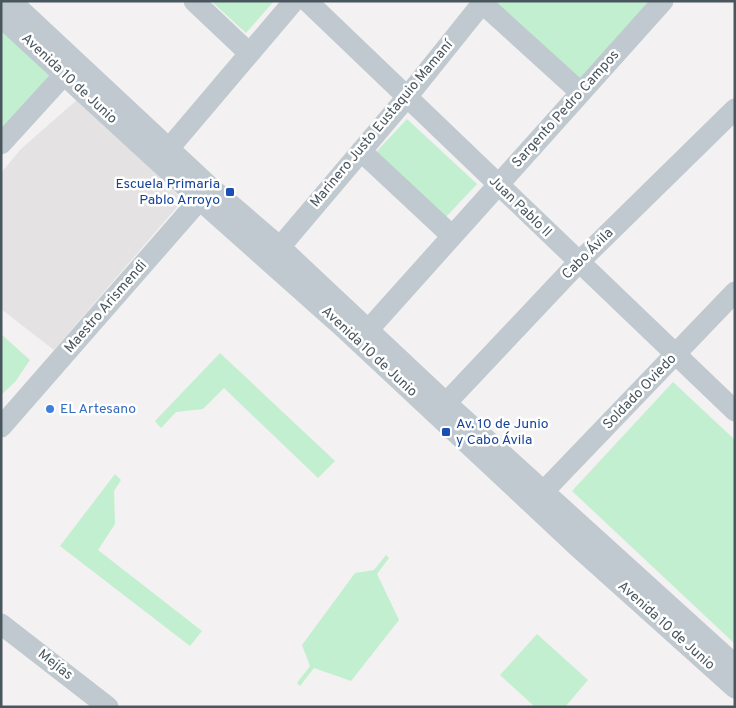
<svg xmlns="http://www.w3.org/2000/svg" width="736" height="708" viewBox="0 0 736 708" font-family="Overpass,sans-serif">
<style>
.education{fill:#e4e2e3}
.green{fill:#c2efcf}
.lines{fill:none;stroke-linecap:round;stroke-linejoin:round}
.minor{stroke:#bfc9cf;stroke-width:21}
.transit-dot{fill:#1a4fb4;stroke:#fff;stroke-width:2}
.shop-dot{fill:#3f7fe0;stroke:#fff;stroke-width:2}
.labels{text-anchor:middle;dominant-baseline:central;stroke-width:5;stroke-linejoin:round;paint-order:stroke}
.street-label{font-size:14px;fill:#49565e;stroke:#fff}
.transit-label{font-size:14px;fill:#164399;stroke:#fff;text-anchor:end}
.shop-label{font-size:14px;fill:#366cbe;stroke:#fff;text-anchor:start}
</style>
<rect width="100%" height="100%" fill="#f3f1f1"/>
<path class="education" d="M 78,99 L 183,200 L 54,350 L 1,309 L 1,173 L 21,149 Z"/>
<path class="green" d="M 211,1 L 274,1 L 246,33 Z
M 494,1 L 646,1 L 649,5 L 577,81 Z
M 1,25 L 55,75 L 1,134 Z
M 407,119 L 477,184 L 446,217 L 376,152 Z
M 1,334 L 30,360 L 15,382 L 1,395 Z
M 220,353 L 335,461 L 318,478 L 224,388 L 203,409 L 176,412 L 161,428 L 155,421 Z
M 673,382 L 735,440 L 735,644 L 572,491 Z
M 115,474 L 121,480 L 114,491 L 115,524 L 98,550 L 202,631 L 190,646 L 60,546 Z
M 386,555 L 389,558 L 377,574 L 399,620 L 351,681 L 314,668 L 300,686 L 297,683 L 310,666 L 302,645 L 355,573 L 374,570 Z
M 537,634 L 588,680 L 565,707 L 535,707 L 500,675 Z"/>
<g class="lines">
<path class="minor" d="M 11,1 L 210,187 L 280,247 L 446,403 L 735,665
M 194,1 L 249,53
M 307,1 L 735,411
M 482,3 L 580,92
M 1,17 L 200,200 L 347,331 L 579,548 L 735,688
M 1,144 L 73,65
M 361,151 L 452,236
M 160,159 L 294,1
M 280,247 L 407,97 L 484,1
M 369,329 L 663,1
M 446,403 L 579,262 L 735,109
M 1,427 L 209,189
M 543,492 L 735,292
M 1,624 L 108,707"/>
</g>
<g class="transit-dot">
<rect x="225" y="187" width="10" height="10" rx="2.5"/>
<rect x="441" y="427" width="10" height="10" rx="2.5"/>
</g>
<circle class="shop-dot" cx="50" cy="409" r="5"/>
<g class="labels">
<g class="street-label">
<text transform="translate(69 79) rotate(43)">Avenida 10 de Junio</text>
<text transform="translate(566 109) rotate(-48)">Sargento Pedro Campos</text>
<text transform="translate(382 124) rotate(-50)">Marinero Justo Eustaquio Mamaní</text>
<text transform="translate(520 207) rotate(44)">Juan Pablo II</text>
<text transform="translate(588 254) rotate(-45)">Cabo Ávila</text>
<text transform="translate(106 307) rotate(-49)">Maestro Arismendi</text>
<text transform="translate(369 352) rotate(43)">Avenida 10 de Junio</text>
<text transform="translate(640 392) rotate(-46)">Soldado Oviedo</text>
<text transform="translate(666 626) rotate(42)">Avenida 10 de Junio</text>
<text transform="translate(55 665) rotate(38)">Mejías</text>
</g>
<g class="transit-label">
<text x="220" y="184">Escuela Primaria<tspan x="220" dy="16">Pablo Arroyo</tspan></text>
<text x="456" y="424" text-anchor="start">Av. 10 de Junio<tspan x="456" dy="16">y Cabo Ávila</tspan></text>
</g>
<g class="shop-label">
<text x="60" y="409">EL Artesano</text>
</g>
</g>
<rect width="736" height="708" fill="none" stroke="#49565e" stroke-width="5"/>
</svg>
